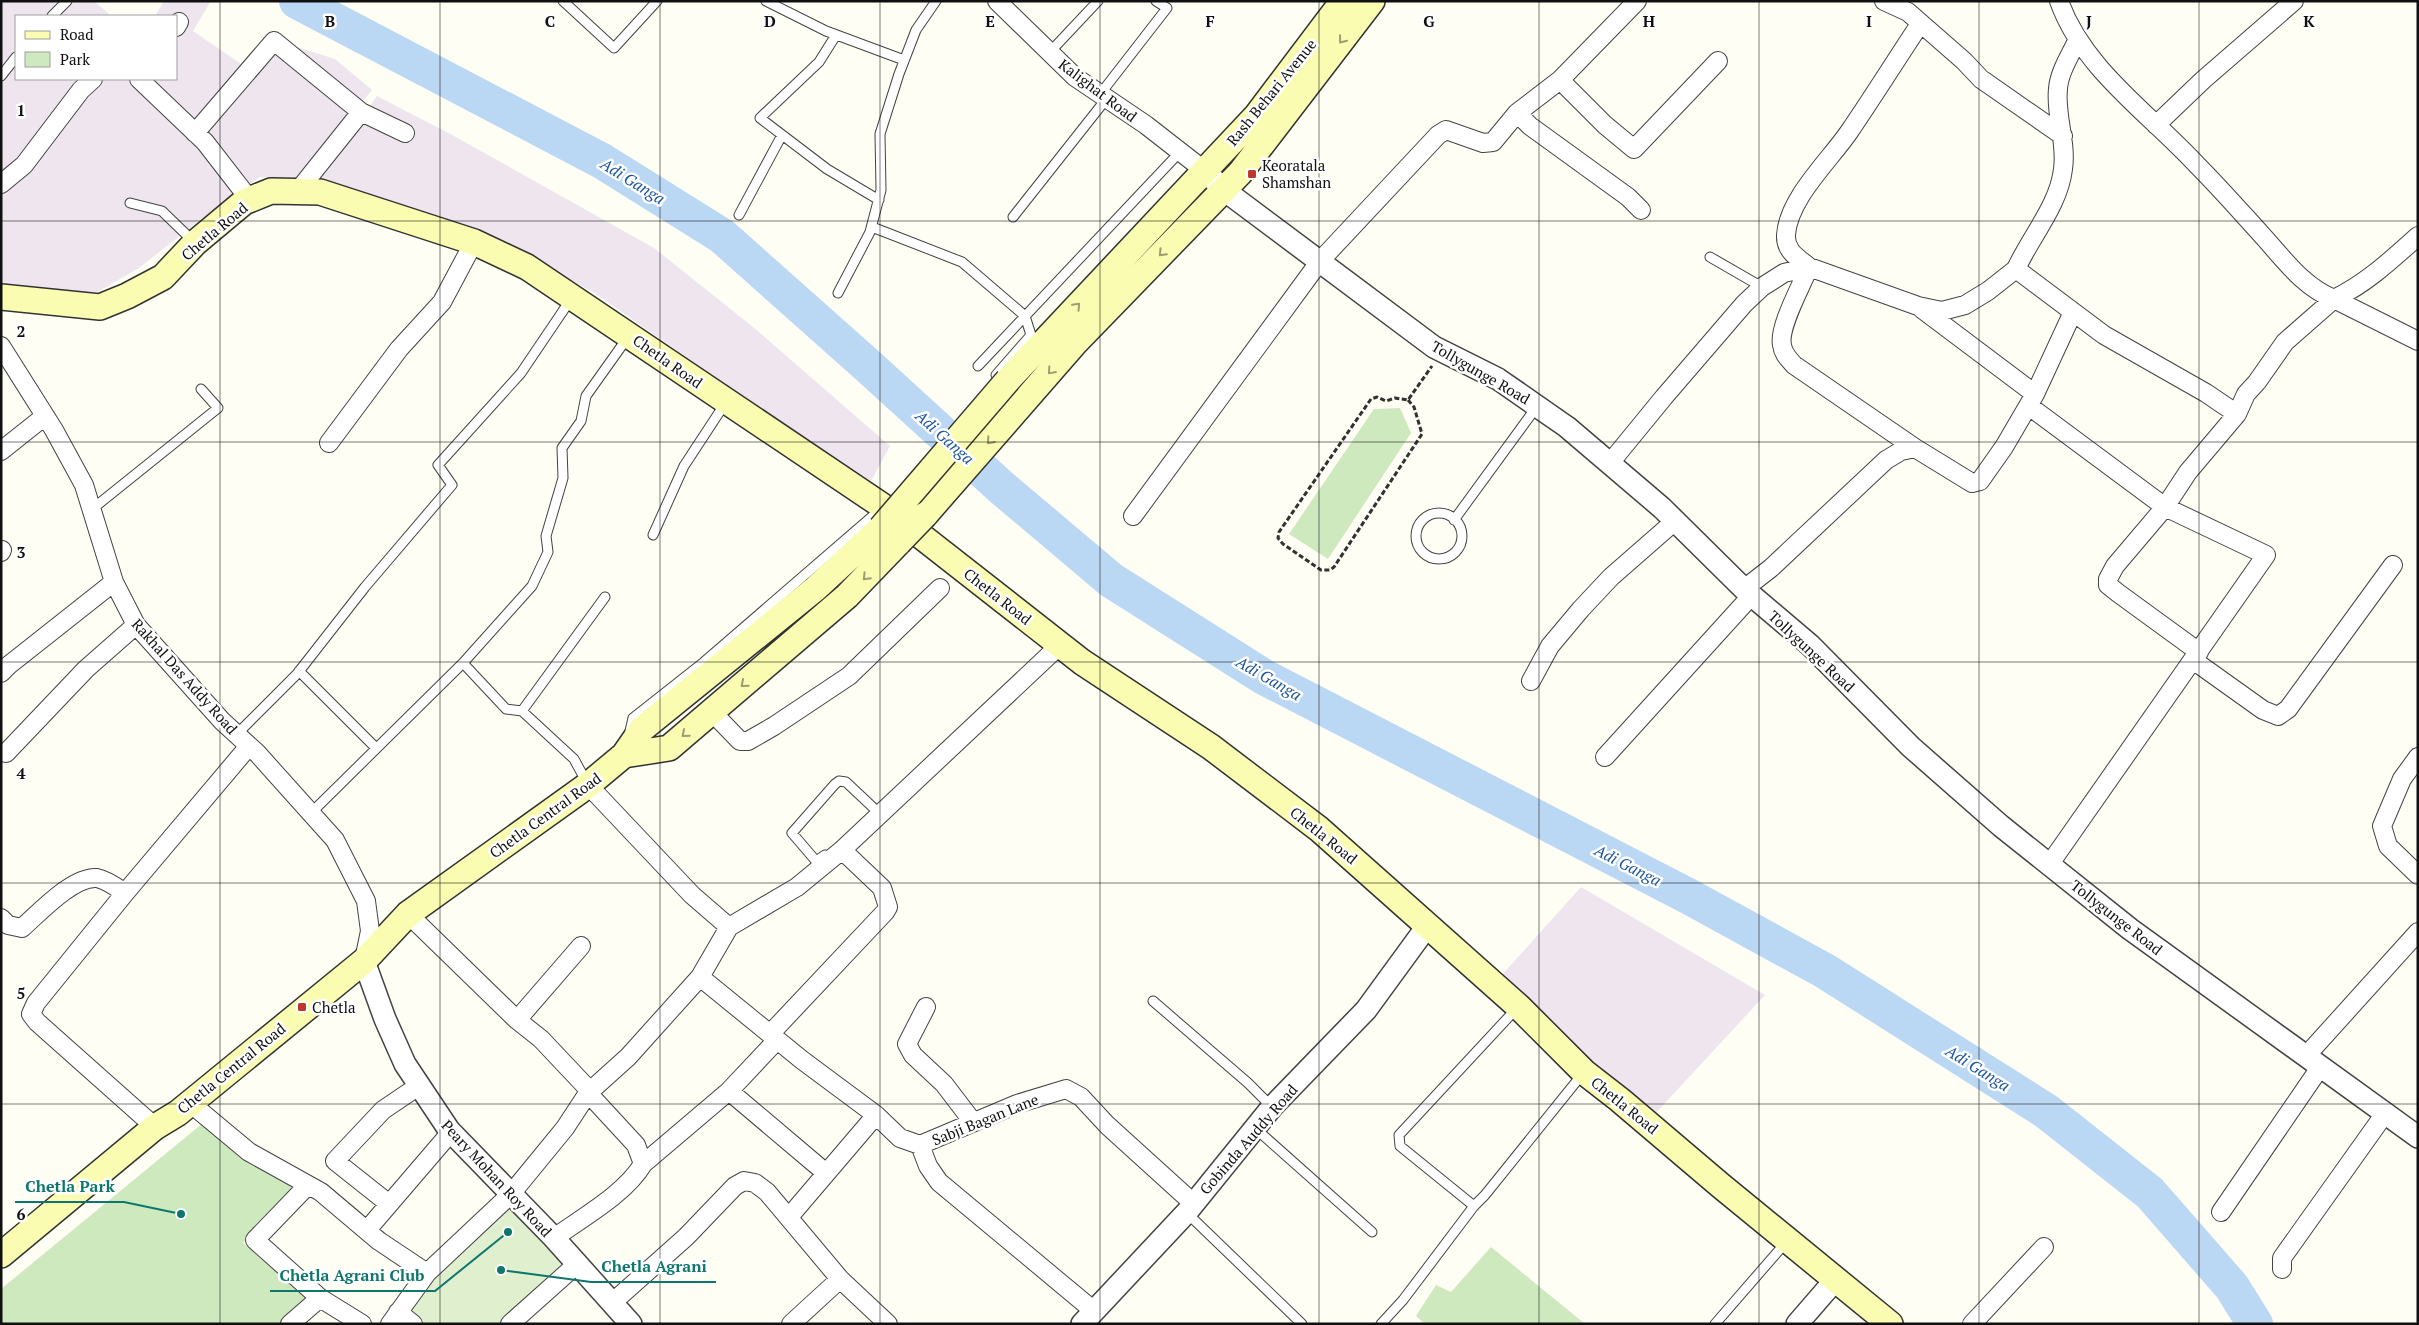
<svg xmlns="http://www.w3.org/2000/svg" width="2419" height="1325" viewBox="0 0 2419 1325" font-family="'PT Serif',serif">
<style>
.industrial{fill:#eee5ee}
.green{fill:#cee9be}
.pitch{fill:#e0f0cf}
.lines{fill:none;stroke-linecap:round;stroke-linejoin:round}
.river{stroke:#bad7f4;stroke-width:36}
.service-casing{stroke:#434343;stroke-width:11}
.minor-casing{stroke:#434343;stroke-width:20}
.tertiary-casing{stroke:#434343;stroke-width:24}
.secondary-casing{stroke:#323232;stroke-width:28}
.path{stroke:#323232;stroke-width:3;stroke-dasharray:5 2.5;stroke-linecap:butt}
.service{stroke:#fff;stroke-width:9}
.minor{stroke:#fff;stroke-width:18}
.tertiary{stroke:#fff;stroke-width:21}
.secondary{stroke:#fafcb2;stroke-width:25}
.secondary-bridge-casing{stroke:#323232;stroke-width:28;stroke-linecap:butt}
.secondary-bridge{stroke:#fafcb2;stroke-width:25}
.oneway{stroke:#9c9e71}
.grid{fill:none;stroke:#101010;stroke-width:1;stroke-opacity:0.55}
.poi-dot{fill:#bc382c;stroke:#fff;stroke-width:2}
.labels{text-anchor:middle;dominant-baseline:central;stroke-width:5;stroke-linejoin:round;paint-order:stroke}
.street-label{font-size:15px;fill:#101010;stroke:#fff}
.poi-label{font-size:15px;fill:#101010;stroke:#fff;text-anchor:start}
.water-label{font-size:16px;font-style:italic;fill:#1d559e;stroke:#fff}
.grid-label{font-size:16px;text-anchor:middle;font-weight:bold;fill:#101010;stroke:#fff;stroke-width:5;stroke-linejoin:round;paint-order:stroke}
.leader{fill:none;stroke:#0f766e;stroke-width:2}
.callout-dot{fill:#0f766e;stroke:#fff;stroke-width:2}
.callout-label{font-size:16px;text-anchor:middle;font-weight:bold;fill:#0f766e;stroke:#fff;stroke-width:5;stroke-linejoin:round;paint-order:stroke}
</style>
<rect width="100%" height="100%" fill="#fefef4"/>
<path class="industrial" d="M 1,1 L 94,1 L 111,16 L 16,16 L 16,79 L 176,79 L 176,16 L 155,16 L 164,1 L 211,1 L 193,31 L 241,64 L 265,37 L 335,59 L 372,90 L 295,181 L 260,177 L 201,219 L 139,268 L 92,295 L 14,288 L 1,282 Z
M 377,96 L 454,136 L 654,248 L 753,327 L 890,446 L 871,481 L 721,381 L 596,294 L 521,251 L 319,179 Z
M 1581,887 L 1765,995 L 1653,1116 L 1619,1087 L 1501,976 Z"/>
<path class="green" d="M 1400,408 L 1411,433 L 1328,559 L 1289,534 L 1374,409 Z
M 203,1123 L 239,1157 L 294,1185 L 243,1243 L 311,1297 L 279,1324 L 1,1324 L 1,1289 Z
M 1491,1247 L 1585,1324 L 1425,1324 L 1416,1316 L 1436,1285 L 1451,1292 Z"/>
<path class="pitch" d="M 511,1199 L 568,1265 L 502,1324 L 419,1324 L 404,1311 L 432,1275 Z"/>
<g class="lines">
<path class="river" d="M 297,1 L 602,161 L 722,236 L 867,365 L 1002,488 L 1111,580 L 1264,677 L 1688,896 L 1825,971 L 2046,1111 L 2150,1193 L 2232,1287 L 2255,1324"/>
<defs>
<path id="service" d="M 563,1 L 614,48 L 657,1
M 766,1 L 826,31 L 904,60
M 52,16 L 67,1
M 836,35 L 819,62 L 760,118 L 827,169 L 879,200
M 1050,52 L 1098,1
M 1,76 L 16,57
M 1101,93 L 1167,8 L 1156,1
M 130,203 L 162,211 L 194,242
M 739,215 L 782,135
M 1013,217 L 1107,98
M 872,227 L 962,262 L 1025,316 L 1031,335 L 996,375
M 1710,257 L 1762,287
M 838,293 L 870,232 L 881,190 L 880,134 L 899,74 L 916,30 L 936,1
M 978,366 L 1179,153
M 91,510 L 218,408 L 201,389
M1416 536a23 23 0 1 1 46 0a23 23 0 1 1-46 0Z
M 1454,520 L 1538,405
M 653,535 L 684,466 L 726,402
M 463,663 L 506,709 L 522,711 L 574,759 L 587,783
M 299,671 L 376,748
M 522,711 L 605,597
M 630,731 L 633,718 L 704,662 L 882,508
M 236,735 L 297,674 L 365,587 L 452,485 L 438,465 L 521,373 L 571,299
M 311,813 L 463,663 L 532,586 L 548,552 L 546,536 L 563,478 L 562,448 L 581,421 L 586,396 L 628,337
M 825,855 L 816,861 L 792,833 L 835,784 L 839,781 L 846,782 L 880,814
M 1153,1001 L 1248,1083 L 1272,1107
M 1256,1129 L 1372,1232
M 1474,1206 L 1400,1146 L 1399,1135 L 1517,1008
M 1187,1213 L 1302,1324
M 1381,1324 L 1403,1300 L 1474,1206 L 1485,1195 L 1584,1072
M 1715,1324 L 1787,1241"/>
<path id="minor" d="M 997,1 L 1075,77 L 1146,125 L 1205,171
M 1637,1 L 1560,80 L 1517,113 L 1530,126 L 1628,197 L 1641,210
M 1884,1 L 1908,12 L 1964,61 L 1981,79 L 2063,136
M 2059,1 C 2083,69 2150,114 2197,165 C 2219,187 2240,211 2261,234 C 2283,258 2303,287 2334,299 C 2367,283 2391,260 2418,236
M 176,27 L 179,22
M 2078,39 C 2071,54 2059,72 2058,89 C 2055,115 2067,142 2063,169 C 2059,205 2031,236 2016,269 L 2104,335 L 2206,393 L 2237,414 L 2188,472 L 2165,507 L 2115,566 L 2108,579 L 2108,585 L 2118,593 L 2199,652
M 139,79 L 205,142 L 250,200
M 1560,80 L 1605,125 L 1634,149 L 1718,61
M 2156,125 L 2203,80 L 2294,1
M 195,133 L 274,41 L 361,112 L 405,133
M 1,184 L 24,165 L 81,90 L 93,79
M 297,192 L 361,112
M 1922,309 L 2035,394
M 1,346 L 54,430 L 84,485 L 114,582 L 136,625 L 222,721 L 257,753 L 335,840 L 366,901 L 370,931 L 364,960
M 2029,406 L 2165,507 L 2266,555 L 2049,865
M 2237,414 L 2246,394 L 2257,382 L 2285,342 L 2334,299 L 2418,341
M 329,443 L 399,349 L 442,302 L 474,242
M 1915,448 L 1794,365 C 1789,359 1783,354 1782,345 C 1778,327 1802,285 1809,267 C 1798,258 1785,251 1786,235 C 1788,199 1829,161 1849,132 C 1873,97 1896,60 1920,24
M 1,451 L 45,416
M 1610,463 L 1664,397 L 1744,304 L 1762,287 L 1784,273 L 1809,267 L 1918,306 L 1942,311 L 1965,305 L 1988,291 L 2016,269
M 1133,516 L 1320,261 L 1438,135 L 1446,130 L 1483,143 L 1493,142 L 1517,113
M 1,552 L 2,550
M 1744,589 L 1771,568 L 1886,460 L 1901,451 L 1915,448 L 1972,483 L 1980,481 L 2004,447 L 2035,394 L 2073,312
M 2193,660 L 2263,710 L 2278,716 L 2288,709 L 2393,565
M 1,673 L 9,665 L 114,582
M 1531,681 L 1550,646 L 1581,609 L 1611,577 L 1675,521
M 712,712 L 740,741 L 748,741 L 774,726 L 849,676 L 940,588
M 6,753 L 86,669 L 136,625
M 1605,757 L 1752,595
M 2418,757 L 2402,779 L 2382,826 L 2388,846 L 2418,875
M 588,785 L 692,895 L 729,927
M 408,914 L 517,1020 L 541,1039 L 591,1092
M 1,918 L 8,925 L 22,928 C 39,913 73,876 97,878 C 107,880 116,887 125,893
M 700,977 L 802,1060 L 876,1115 L 900,1138 L 920,1145 L 1017,1104 L 1066,1089 L 1081,1097 L 1107,1125 L 1193,1203
M 926,1007 L 907,1044 L 913,1055 L 944,1084 L 973,1122
M 517,1020 L 581,946
M 770,1034 L 885,912 L 888,907 L 882,888 L 842,850
M 2306,1056 L 2418,932
M 729,1091 L 826,1173
M 189,1102 L 249,1152 L 321,1192 L 379,1241 L 427,1273
M 155,1127 L 37,1022 L 31,1014 L 36,1003 L 125,893 L 249,746
M 920,1145 L 928,1166 L 939,1182 L 1094,1311
M 643,1164 L 729,1091 L 777,1040
M 308,1185 L 255,1240 L 320,1298 L 362,1324
M 388,1203 L 335,1161 L 383,1110 L 420,1085
M 2221,1212 L 2321,1066
M 789,1217 L 876,1115
M 367,1230 L 451,1132
M 554,1238 C 583,1217 625,1194 643,1164 L 636,1145 L 588,1093
M 2282,1269 L 2282,1258 L 2386,1112
M 613,1302 L 686,1237 L 735,1186 L 744,1181 L 755,1183 L 767,1192 L 840,1279 L 888,1324
M 398,1312 L 413,1324
M 290,1324 L 320,1298
M 390,1324 L 427,1273 L 511,1194 L 565,1128 L 588,1093 L 628,1057 L 700,977 L 729,927 L 797,887 L 842,850 L 1060,645
M 510,1324 L 576,1265
M 791,1324 L 840,1279
M 1972,1324 L 2044,1247"/>
<path id="tertiary" d="M 1205,171 L 1224,190 L 1434,347 L 1498,379 L 1567,427 L 1662,508 L 1744,589 L 1810,645 L 1911,747 L 2001,826 L 2130,929 L 2418,1137
M 364,961 L 385,1019 L 405,1064 L 449,1130 L 554,1238 L 631,1324
M 1082,1324 L 1187,1212 L 1272,1107 L 1366,1010 L 1428,925
M 1797,1324 L 1836,1279"/>
<path id="secondary" d="M 1,297 L 100,307 L 127,296 L 163,277 L 195,243 L 244,202 L 271,191 L 320,192 L 474,242 L 527,267 L 884,507 L 1082,662 L 1211,747 L 1319,829 L 1519,1007 L 1584,1072 L 1620,1100 L 1720,1185 L 1890,1324
M 1008,380 L 1257,115 L 1343,1
M 925,515 L 1075,343 L 1240,173 L 1372,1
M 624,755 L 669,748 L 847,596 L 899,542
M 1,1255 L 155,1127 L 178,1113 L 364,961 L 408,914 L 588,785 L 624,755 L 642,729 L 815,589 L 881,528"/>
</defs>
<use href="#service" class="service-casing"/>
<use href="#minor" class="minor-casing"/>
<use href="#tertiary" class="tertiary-casing"/>
<use href="#secondary" class="secondary-casing"/>
<path class="path" d="M 1408,400 L 1414,407 L 1422,434 L 1334,567 L 1330,570 L 1321,570 L 1283,544 L 1278,538 L 1279,532 L 1371,399 L 1377,397 L 1386,401 L 1395,398 L 1408,400 L 1432,366"/>
<use href="#service" class="service"/>
<use href="#minor" class="minor"/>
<use href="#tertiary" class="tertiary"/>
<use href="#secondary" class="secondary"/>
<defs>
<path id="secondary-bridge" d="M 881,528 L 1008,380
M 899,542 L 925,515"/>
</defs>
<use href="#secondary-bridge" class="secondary-bridge-casing"/>
<use href="#secondary-bridge" class="secondary-bridge"/>
</g>
<defs><path id="oneway-chevron" d="M-2-3.5L2.5 0L-2 3.5" fill="none" stroke-width="1.6" stroke-linecap="round" stroke-linejoin="round" transform="scale(1.25)"/></defs>
<g class="oneway">
<use href="#oneway-chevron" transform="translate(1342 40) rotate(128)"/>
<use href="#oneway-chevron" transform="translate(1162 253) rotate(134)"/>
<use href="#oneway-chevron" transform="translate(1077 306) rotate(-47)"/>
<use href="#oneway-chevron" transform="translate(1051 371) rotate(131)"/>
<use href="#oneway-chevron" transform="translate(990 441) rotate(131)"/>
<use href="#oneway-chevron" transform="translate(866 577) rotate(134)"/>
<use href="#oneway-chevron" transform="translate(744 684) rotate(140)"/>
<use href="#oneway-chevron" transform="translate(685 734) rotate(140)"/>
</g>
<path class="grid" d="M 220,1 L 220,1324M 440,1 L 440,1324M 660,1 L 660,1324M 880,1 L 880,1324M 1100,1 L 1100,1324M 1319,1 L 1319,1324M 1539,1 L 1539,1324M 1759,1 L 1759,1324M 1979,1 L 1979,1324M 2199,1 L 2199,1324M 1,221 L 2418,221M 1,442 L 2418,442M 1,662 L 2418,662M 1,883 L 2418,883M 1,1104 L 2418,1104"/>
<g class="poi-dot">
<rect x="1247" y="169" width="10" height="10" rx="2.5"/>
<rect x="297" y="1002" width="10" height="10" rx="2.5"/>
</g>
<g class="labels">
<g class="street-label">
<text transform="translate(1098 90) rotate(37)">Kalighat Road</text>
<text transform="translate(1271 92) rotate(-51)">Rash Behari Avenue</text>
<text transform="translate(214 231) rotate(-40)">Chetla Road</text>
<text transform="translate(668 361) rotate(35)">Chetla Road</text>
<text transform="translate(1481 372) rotate(30)">Tollygunge Road</text>
<text transform="translate(998 596) rotate(38)">Chetla Road</text>
<text transform="translate(1812 651) rotate(43)">Tollygunge Road</text>
<text transform="translate(185 676) rotate(48)">Rakhal Das Addy Road</text>
<text transform="translate(545 815) rotate(-36)">Chetla Central Road</text>
<text transform="translate(1324 835) rotate(39)">Chetla Road</text>
<text transform="translate(2117 917) rotate(38)">Tollygunge Road</text>
<text transform="translate(231 1068) rotate(-39)">Chetla Central Road</text>
<text transform="translate(1625 1105) rotate(39)">Chetla Road</text>
<text transform="translate(985 1119) rotate(-22)">Sabji Bagan Lane</text>
<text transform="translate(1248 1139) rotate(-49)">Gobinda Auddy Road</text>
<text transform="translate(497 1178) rotate(47)">Peary Mohan Roy Road</text>
</g>
<g class="poi-label">
<text x="1262" y="165">Keoratala<tspan x="1262" dy="17">Shamshan</tspan></text>
<text x="312" y="1007">Chetla</text>
</g>
<g class="water-label">
<text transform="translate(633 181) rotate(32)">Adi Ganga</text>
<text transform="translate(945 437) rotate(42)">Adi Ganga</text>
<text transform="translate(1269 678) rotate(30)">Adi Ganga</text>
<text transform="translate(1628 865) rotate(27)">Adi Ganga</text>
<text transform="translate(1978 1068) rotate(32)">Adi Ganga</text>
</g>
</g>
<g class="grid-label">
<text x="330" y="27">B</text>
<text x="550" y="27">C</text>
<text x="770" y="27">D</text>
<text x="990" y="27">E</text>
<text x="1210" y="27">F</text>
<text x="1429" y="27">G</text>
<text x="1649" y="27">H</text>
<text x="1869" y="27">I</text>
<text x="2089" y="27">J</text>
<text x="2309" y="27">K</text>
<text x="21" y="116">1</text>
<text x="21" y="337">2</text>
<text x="21" y="558">3</text>
<text x="21" y="779">4</text>
<text x="21" y="999">5</text>
<text x="21" y="1220">6</text>
</g>
<path class="leader" d="M181 1214L124 1202H15M501 1270L591 1282H716M508 1232L435 1291H270"/>
<g class="callout-dot">
<circle cx="181" cy="1214" r="5"/>
<circle cx="501" cy="1270" r="5"/>
<circle cx="508" cy="1232" r="5"/>
</g>
<g class="callout-label">
<text x="70" y="1192">Chetla Park</text>
<text x="654" y="1272">Chetla Agrani</text>
<text x="352" y="1281">Chetla Agrani Club</text>
</g>
<rect width="2419" height="1325" fill="none" stroke="#101010" stroke-width="5"/>
<rect x="15" y="15" width="162" height="65" fill="#ffffff" stroke="#9f9f9f"/>
<rect x="25" y="31" width="25" height="8" fill="#fafcb2" stroke="#9f9f9f"/>
<text x="60" y="40" font-size="15" fill="#101010">Road</text>
<rect x="25" y="52" width="25" height="15" fill="#cee9be" stroke="#9f9f9f"/>
<text x="60" y="65" font-size="15" fill="#101010">Park</text>
</svg>
